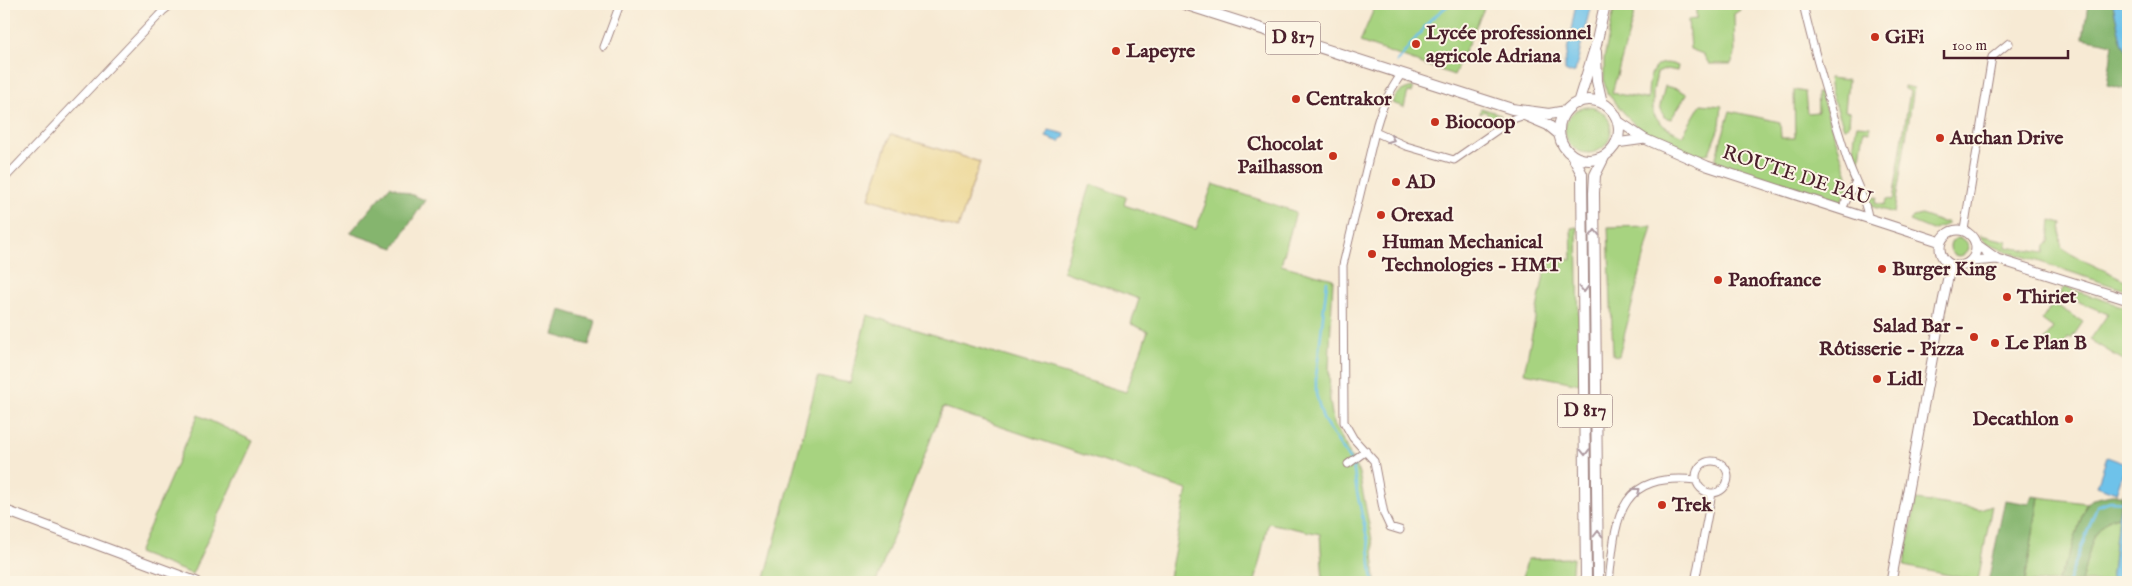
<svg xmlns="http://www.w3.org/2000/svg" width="2132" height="586" viewBox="0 0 2132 586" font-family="'IM FELL English',serif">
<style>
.green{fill:#a7d380;stroke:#787956}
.forest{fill:#85b56e;stroke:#686a4c}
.sand{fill:#eeda9e;stroke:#9c7c64}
.water{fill:#6ec2ea;stroke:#5c708a}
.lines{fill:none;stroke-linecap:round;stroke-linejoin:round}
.stream{stroke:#6ec2ea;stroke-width:2.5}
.minor-casing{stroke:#a08480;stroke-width:9}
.tertiary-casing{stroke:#a08480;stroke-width:11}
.secondary-casing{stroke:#a08480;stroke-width:11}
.primary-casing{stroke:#a08480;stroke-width:12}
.minor{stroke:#fff;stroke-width:7}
.tertiary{stroke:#fff;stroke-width:9}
.secondary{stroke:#fff;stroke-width:9}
.primary{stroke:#fff;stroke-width:10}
.oneway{stroke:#ae9aa0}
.poi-dot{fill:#c8321e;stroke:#fcf5e5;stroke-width:2}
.labels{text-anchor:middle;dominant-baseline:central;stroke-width:4;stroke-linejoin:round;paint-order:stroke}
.shield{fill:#fcf5e5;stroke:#7f5f63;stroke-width:1}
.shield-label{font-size:19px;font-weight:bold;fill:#4a1f2b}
.poi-label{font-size:20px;font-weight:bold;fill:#4a1f2b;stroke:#fcf5e5;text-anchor:start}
.street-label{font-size:20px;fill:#4a1f2b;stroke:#fcf5e5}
</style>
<rect width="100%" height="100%" fill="#fcf5e5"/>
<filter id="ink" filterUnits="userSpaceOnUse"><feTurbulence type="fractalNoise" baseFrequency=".02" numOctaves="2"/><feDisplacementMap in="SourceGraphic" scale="10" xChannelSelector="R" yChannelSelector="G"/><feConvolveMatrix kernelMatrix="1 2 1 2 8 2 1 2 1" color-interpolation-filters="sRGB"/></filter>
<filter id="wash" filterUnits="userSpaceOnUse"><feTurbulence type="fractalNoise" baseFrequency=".0096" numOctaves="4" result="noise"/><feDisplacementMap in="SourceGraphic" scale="20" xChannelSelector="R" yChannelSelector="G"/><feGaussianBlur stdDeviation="1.12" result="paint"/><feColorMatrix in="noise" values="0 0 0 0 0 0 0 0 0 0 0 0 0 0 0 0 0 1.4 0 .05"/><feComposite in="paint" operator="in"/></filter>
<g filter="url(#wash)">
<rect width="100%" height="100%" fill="#f7ead4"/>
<path class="green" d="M 1376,4 L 1486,4 L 1454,75 L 1360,42 Z
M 1615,4 L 1637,4 L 1612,93 L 1645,99 L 1648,98 C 1648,77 1652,55 1678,66 L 1677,71 L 1667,69 L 1657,73 L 1653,92 L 1653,114 L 1664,126 L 1682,136 L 1701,104 L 1722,106 L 1720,125 L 1709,153 L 1698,156 L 1644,132 L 1631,121 L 1607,93 L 1604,82 L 1604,59 Z
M 1696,4 L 1739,4 L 1740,10 L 1734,14 L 1735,55 L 1731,64 L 1709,64 L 1703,54 L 1690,49 L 1688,20 L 1696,19 Z
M 1829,78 L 1848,80 L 1845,111 L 1850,112 L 1849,125 L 1846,128 L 1844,128 L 1831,92 Z
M 1665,86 L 1677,89 L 1687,94 L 1671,119 L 1664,117 L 1660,106 Z
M 1904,86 L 1914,88 L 1894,213 L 1870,206 C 1859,179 1849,155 1857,125 L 1870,126 L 1870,132 L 1864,131 L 1859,165 L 1871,198 L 1877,197 L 1875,203 L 1884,205 L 1887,199 L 1893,200 L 1910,91 L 1904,89 Z
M 1413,87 L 1411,93 L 1408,92 L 1404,107 L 1392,103 C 1396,93 1403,89 1413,87 Z
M 1794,90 L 1805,92 L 1807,113 L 1818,112 L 1817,93 L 1820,93 L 1850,181 L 1842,201 L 1716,162 L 1716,157 L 1730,111 L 1780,122 L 1781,138 L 1795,138 Z
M1565 130a23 23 0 1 1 46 0a23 23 0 1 1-46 0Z
M 1481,108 L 1500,114 L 1501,120 L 1494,125 L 1485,111 L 1480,114 Z
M 1091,184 L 1126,197 L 1124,205 L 1196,229 L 1213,184 L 1296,212 L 1281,265 L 1333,279 L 1329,367 L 1330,401 L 1333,421 L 1359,473 L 1373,545 L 1375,582 L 1323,582 L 1320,534 L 1268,523 L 1255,582 L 1168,582 L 1187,490 L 943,407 L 876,582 L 764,582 L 818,377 L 850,383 L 867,315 L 1126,392 L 1148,331 L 1131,324 L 1139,299 L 1063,271 Z
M 1921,215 L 1941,222 L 1947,222 L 1948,224 L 1932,230 L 1910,221 L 1913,217 Z
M 2051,220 L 2062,223 C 2061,230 2059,240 2062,247 C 2065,254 2117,275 2128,282 L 2128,291 L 1992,246 L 1986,243 L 1980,235 L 2007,241 L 2007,247 L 2044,253 L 2045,246 L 2049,242 Z
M 1652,226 L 1619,356 L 1613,355 L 1608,227 Z
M 1577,227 L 1580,384 L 1524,373 L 1548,255 L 1572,260 L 1571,228 Z
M1950 247a9 9 0 1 1 18 0a9 9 0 1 1-18 0Z
M 2064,287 L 2128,308 L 2128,363 L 2090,340 L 2108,314 L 2060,294 Z
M 2053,303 L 2083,322 L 2071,339 L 2068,338 L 2058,355 L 2042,344 L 2053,328 L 2042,320 Z
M 198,415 L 253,441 L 192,574 L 138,553 Z
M 2039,497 L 2086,503 L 2071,551 L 2057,582 L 2025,582 Z
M 1916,500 L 1980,509 L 1992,505 L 1978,581 L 1904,566 Z
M 2118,516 L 2111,582 L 2081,582 C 2088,560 2091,522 2118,516 Z
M 1573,558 L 1571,582 L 1522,582 L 1527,559 Z"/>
<path class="forest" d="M 2088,4 L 2113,4 L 2121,41 L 2128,52 L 2128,90 L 2107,85 L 2113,44 L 2083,38 Z
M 390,186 L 425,200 L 394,248 L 350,233 Z
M 561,310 L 596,321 L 589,345 L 554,335 Z
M 2111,495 L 2122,495 L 2118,516 C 2091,522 2088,560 2081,582 L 2057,582 L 2071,551 L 2086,503 L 2093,499 Z
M 2032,496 L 2039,497 L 2025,582 L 1988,582 L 2005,500 L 2029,504 Z"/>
<path class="sand" d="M 891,134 L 980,162 L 958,228 L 869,198 Z"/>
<path class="water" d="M 1576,4 L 1591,4 L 1575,72 L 1569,73 L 1565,71 L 1565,62 Z
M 2113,4 L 2128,4 L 2128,52 L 2121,41 Z
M 1049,130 L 1065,134 L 1064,138 L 1062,138 L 1060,142 L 1046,137 Z
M 2107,457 L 2126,464 L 2116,493 L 2097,486 Z
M 2128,477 L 2128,582 L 2111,582 L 2118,516 Z"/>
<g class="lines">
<path class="stream" d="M 1397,62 L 1431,19 L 1450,4
M 1327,281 L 1316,377 L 1316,394 L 1323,419 L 1353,465 L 1357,492 L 1369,547 L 1373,582
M 2068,582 L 2097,506 L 2110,501 L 2128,502"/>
</g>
</g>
<g filter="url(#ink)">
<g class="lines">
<defs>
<path id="minor" d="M 1803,4 C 1815,57 1831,108 1847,159 C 1853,177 1866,200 1868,217
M 604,47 L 620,4
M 1402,73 C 1389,92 1380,109 1375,132 L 1406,146 L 1454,160 L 1513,119 L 1525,115
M 1375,132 L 1343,265 L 1344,422 L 1353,438 L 1374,461 L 1384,514 L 1390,527 L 1400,530
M 4,179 L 163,11 L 172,4
M 1842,209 L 1855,183
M 1964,230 L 1992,57 L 2009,43
M1696 477a16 16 0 1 1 32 0a16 16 0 1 1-32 0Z
M 1348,464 L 1366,451
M 1609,582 C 1616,519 1616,472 1696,480
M 1695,582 L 1712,493"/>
<path id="tertiary" d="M 4,510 L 197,582
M 1891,582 L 1943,301 L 1949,273 L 1954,266"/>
<path id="secondary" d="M 1618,121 L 1645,139 L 1707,166 L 1941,242
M 1616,143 L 1645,139
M1940 248a18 18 0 1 1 36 0a18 18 0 1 1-36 0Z
M 1976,244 L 1997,259 L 2128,300
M 1972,261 L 1997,259"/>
<path id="primary" d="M 1184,4 L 1512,109 L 1549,114 L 1566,111
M 1596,52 L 1597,81 L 1602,103
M1559 130a30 30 0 1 1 60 0a30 30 0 1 1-60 0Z
M 1578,103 L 1596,45 L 1605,4
M 1522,114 L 1548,125 L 1559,134
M 1572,155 L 1582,174 L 1586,582
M 1598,582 L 1594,193 L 1595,175 L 1604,157"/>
</defs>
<use href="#minor" class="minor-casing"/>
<use href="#tertiary" class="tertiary-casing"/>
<use href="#secondary" class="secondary-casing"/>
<use href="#primary" class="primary-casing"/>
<use href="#minor" class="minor"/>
<use href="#tertiary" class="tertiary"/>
<use href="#secondary" class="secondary"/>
<use href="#primary" class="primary"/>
</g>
<defs><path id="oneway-chevron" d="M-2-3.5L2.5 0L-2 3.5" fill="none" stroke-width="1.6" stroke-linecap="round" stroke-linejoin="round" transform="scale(1.25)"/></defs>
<g class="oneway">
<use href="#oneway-chevron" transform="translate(1391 139) rotate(22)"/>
<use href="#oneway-chevron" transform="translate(1595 233) rotate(-91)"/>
<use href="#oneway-chevron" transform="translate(1584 289) rotate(89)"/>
<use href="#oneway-chevron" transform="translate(1585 452) rotate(89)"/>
<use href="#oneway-chevron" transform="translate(1637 491) rotate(-37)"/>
<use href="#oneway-chevron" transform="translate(1598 534) rotate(-90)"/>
</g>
</g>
<g class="poi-dot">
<circle cx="1875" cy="37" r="5"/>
<circle cx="1416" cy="44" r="5"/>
<circle cx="1116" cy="51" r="5"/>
<circle cx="1296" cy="99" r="5"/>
<circle cx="1435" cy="122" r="5"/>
<circle cx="1940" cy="138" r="5"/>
<circle cx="1333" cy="156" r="5"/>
<circle cx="1396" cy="182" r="5"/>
<circle cx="1381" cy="215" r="5"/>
<circle cx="1372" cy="254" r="5"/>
<circle cx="1882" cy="269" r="5"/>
<circle cx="1718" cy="280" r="5"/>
<circle cx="2007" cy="297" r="5"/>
<circle cx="1974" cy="337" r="5"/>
<circle cx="1995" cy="343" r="5"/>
<circle cx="1877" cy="379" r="5"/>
<circle cx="2069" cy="419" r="5"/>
<circle cx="1662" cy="505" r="5"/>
</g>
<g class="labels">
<g class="shield">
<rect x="1265.5" y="21.5" width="55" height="33" rx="4"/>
<rect x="1557.5" y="394.5" width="55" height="33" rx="4"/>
</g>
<g class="shield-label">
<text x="1293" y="38">D 817</text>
<text x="1585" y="411">D 817</text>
</g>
<g class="poi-label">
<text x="1426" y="33">Lycée professionnel<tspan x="1426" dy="23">agricole Adriana</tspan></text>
<text x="1885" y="37">GiFi</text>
<text x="1126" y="51">Lapeyre</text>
<text x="1306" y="99">Centrakor</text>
<text x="1445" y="122">Biocoop</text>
<text x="1950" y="138">Auchan Drive</text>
<text x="1323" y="144" text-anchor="end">Chocolat<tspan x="1323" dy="23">Pailhasson</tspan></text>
<text x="1406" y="182">AD</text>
<text x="1391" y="215">Orexad</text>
<text x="1382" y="242">Human Mechanical<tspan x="1382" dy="23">Technologies - HMT</tspan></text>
<text x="1892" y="269">Burger King</text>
<text x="1728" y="280">Panofrance</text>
<text x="2017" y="297">Thiriet</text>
<text x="1964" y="326" text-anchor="end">Salad Bar -<tspan x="1964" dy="23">Rôtisserie - Pizza</tspan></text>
<text x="2005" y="343">Le Plan B</text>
<text x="1887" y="379">Lidl</text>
<text x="2059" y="419" text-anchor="end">Decathlon</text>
<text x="1672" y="505">Trek</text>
</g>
<g class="street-label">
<text transform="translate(1797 176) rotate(18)">ROUTE DE PAU</text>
</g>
</g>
<rect width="2132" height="586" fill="none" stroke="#fcf5e5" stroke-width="20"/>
<path d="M1944 50v8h124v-8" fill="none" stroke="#4a1f2b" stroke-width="2.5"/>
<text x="1952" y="50" font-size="15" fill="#4a1f2b" stroke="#fcf5e5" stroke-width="4" paint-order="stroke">100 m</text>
</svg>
